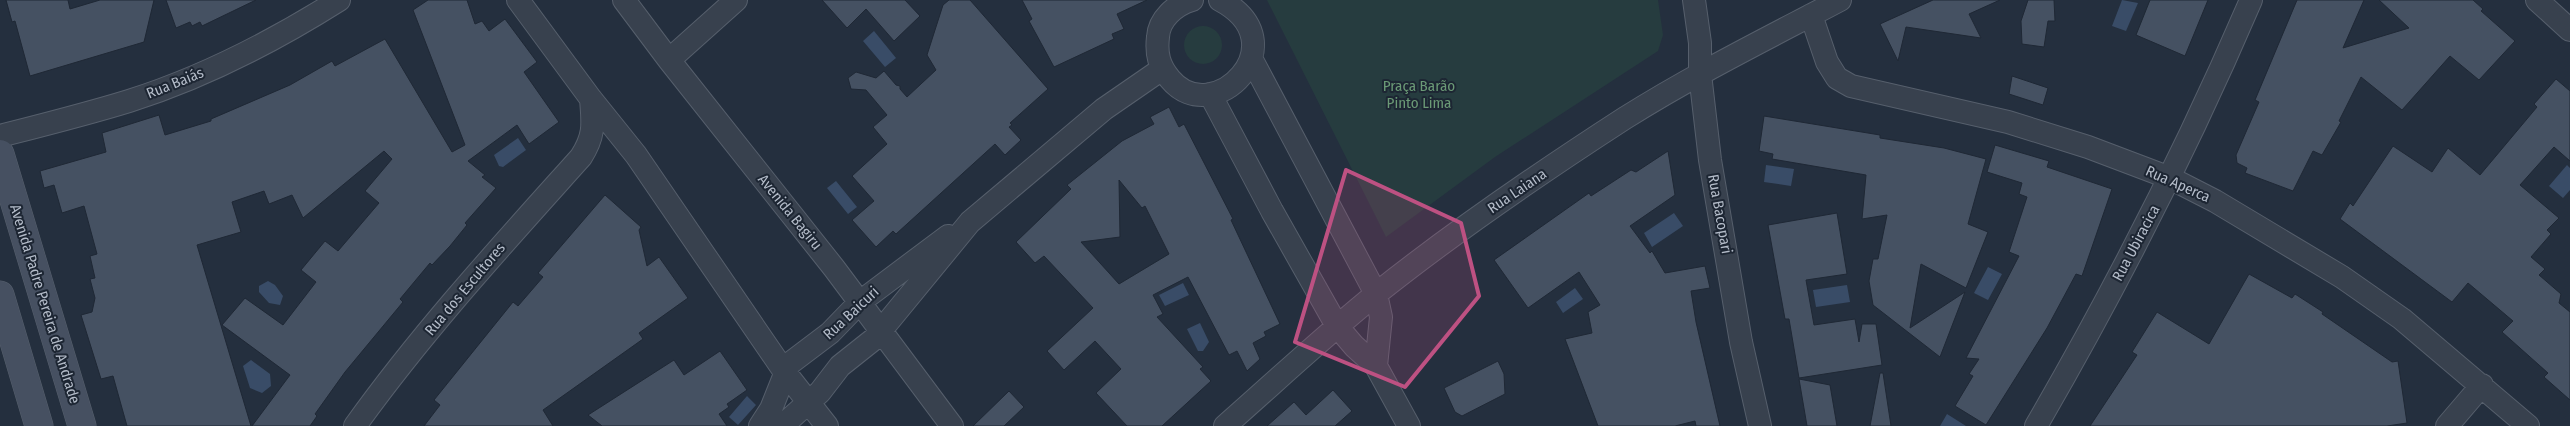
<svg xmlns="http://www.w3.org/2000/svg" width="2570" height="426" viewBox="0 0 2570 426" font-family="'Fira Sans Condensed',sans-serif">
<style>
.green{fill:#263c3f}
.water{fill:#394c67}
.building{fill:#455162;stroke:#1f2835;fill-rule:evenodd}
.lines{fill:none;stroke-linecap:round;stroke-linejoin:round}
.street-casing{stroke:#565f6c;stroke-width:24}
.secondary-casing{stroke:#565f6c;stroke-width:29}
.street{stroke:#38414e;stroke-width:22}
.secondary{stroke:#465061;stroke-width:28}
.marked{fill:#bd5182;fill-opacity:0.2;stroke:#bd5182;stroke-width:4;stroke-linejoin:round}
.labels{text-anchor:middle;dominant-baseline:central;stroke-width:4;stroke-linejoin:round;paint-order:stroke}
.street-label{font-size:15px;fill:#b4bcc9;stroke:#1d2633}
.park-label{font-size:15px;fill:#6b9a76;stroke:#1d2633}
</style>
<rect width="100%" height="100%" fill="#242f3e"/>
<path class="green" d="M 1267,0 L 1658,0 L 1663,35 L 1658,51 L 1495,157 L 1386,237 Z
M1184 45a19 19 0 1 1 38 0a19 19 0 1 1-38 0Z"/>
<path class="water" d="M 2122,0 L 2138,3 L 2126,31 L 2112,26 Z
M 874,31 L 896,58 L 885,67 L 863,41 Z
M 518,138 L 526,150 L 503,167 L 499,166 L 494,155 Z
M 1766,165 L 1794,169 L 1791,186 L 1764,182 Z
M 2567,165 L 2570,168 L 2570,190 L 2563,198 L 2549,186 Z
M 836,181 L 857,207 L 848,214 L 827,188 Z
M 1674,213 L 1683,226 L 1652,247 L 1644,233 Z
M 1988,267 L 2002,274 L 1988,300 L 1974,293 Z
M 268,281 L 275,285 L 283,296 L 280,305 L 269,303 L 259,292 L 259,286 Z
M 1183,283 L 1189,295 L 1165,306 L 1159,295 Z
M 1847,285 L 1850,302 L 1816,307 L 1813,290 Z
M 1575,288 L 1583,299 L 1563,313 L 1556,302 Z
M 1200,323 L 1209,342 L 1203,351 L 1198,351 L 1187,329 Z
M 251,360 L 270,374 L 271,386 L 262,393 L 250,388 L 243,366 Z
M 747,396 L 756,405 L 738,425 L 729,417 Z
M 1947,414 L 1966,426 L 1940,426 Z"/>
<path class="building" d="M 6,0 L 68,0 L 70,9 L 100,0 L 154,0 L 144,42 L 30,76 L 15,21 L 12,22 Z
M 166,0 L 256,0 L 202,26 L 200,22 L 192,26 L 190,22 L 176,28 Z
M 428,0 L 467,0 L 475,24 L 482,21 L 489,31 L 505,19 L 537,62 L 524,72 L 559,122 L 529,144 L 517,125 L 468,161 L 485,175 L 482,177 L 496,188 L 465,223 L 467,225 L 450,246 L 432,265 L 430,263 L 400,299 L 403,302 L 345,372 L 315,414 L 317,416 L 310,426 L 252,426 L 290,375 L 222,325 L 245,298 L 283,325 L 316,282 L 301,270 L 325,241 L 338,251 L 379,203 L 365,191 L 392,159 L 384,151 L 303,218 L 292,195 L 269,204 L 264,191 L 232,202 L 241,232 L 197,245 L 251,426 L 127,426 L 113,376 L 101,379 L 81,315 L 92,312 L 95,298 L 90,279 L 95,278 L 90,256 L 97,254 L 84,206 L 62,213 L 54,185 L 44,188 L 40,171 L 106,152 L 102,133 L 159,115 L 165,135 L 211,121 L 211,119 L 290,85 L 332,61 L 335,66 L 385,39 L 452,152 L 465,145 L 413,10 Z
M 822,0 L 905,0 L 920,16 L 894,41 L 866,9 L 847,28 Z
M 949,0 L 970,0 L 1048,89 L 1010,123 L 1012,125 L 1009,127 L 1021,140 L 1005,155 L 995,144 L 896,234 L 893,231 L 876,247 L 852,220 L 874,201 L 852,176 L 887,144 L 873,127 L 887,115 L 866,90 L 851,89 L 848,78 L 856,72 L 876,78 L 884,71 L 896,85 L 900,86 L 900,89 L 907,97 L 936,70 L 927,55 L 943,5 Z
M 1022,0 L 1147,0 L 1117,14 L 1124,29 L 1112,34 L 1114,39 L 1054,67 L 1029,21 L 1032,19 Z
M 1933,0 L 2000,0 L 1969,14 L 1981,38 L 1906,27 L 1898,61 L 1880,24 Z
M 2028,0 L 2054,0 L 2055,21 L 2048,21 L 2044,47 L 2022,44 L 2021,21 Z
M 2150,0 L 2208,0 L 2185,56 L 2136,35 Z
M 2297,0 L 2364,0 L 2343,48 L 2409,28 L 2379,0 L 2473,0 L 2483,9 L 2481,11 L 2515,41 L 2479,80 L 2450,56 L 2402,110 L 2361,77 L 2339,121 L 2341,122 L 2322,155 L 2313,151 L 2293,191 L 2245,173 L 2247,168 L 2237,163 L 2236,155 L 2259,102 L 2255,100 Z
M 2012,76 L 2048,88 L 2043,105 L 2009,94 Z
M 2556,79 L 2570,91 L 2570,161 L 2554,147 L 2520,185 L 2559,218 L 2547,230 L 2551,234 L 2531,257 L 2545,269 L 2539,275 L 2561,294 L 2559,303 L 2570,312 L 2570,400 L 2544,377 L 2548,373 L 2502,332 L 2513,321 L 2468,283 L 2452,302 L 2340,219 L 2350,203 L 2353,206 L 2393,146 L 2432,172 L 2448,148 L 2480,175 L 2537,107 L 2534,104 Z
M 1169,107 L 1179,127 L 1184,124 L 1233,219 L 1231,220 L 1280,324 L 1264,332 L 1266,336 L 1253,343 L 1260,359 L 1247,371 L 1237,351 L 1229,355 L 1188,277 L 1153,295 L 1163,314 L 1157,317 L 1203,367 L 1200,369 L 1211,381 L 1162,426 L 1127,426 L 1096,393 L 1121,369 L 1095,341 L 1064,370 L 1047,351 L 1093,308 L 1044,256 L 1035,263 L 1016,242 L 1071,189 L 1067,185 L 1122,141 L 1154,124 L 1150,117 ZM 1119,180 L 1142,208 L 1145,206 L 1169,254 L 1119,284 L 1081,242 L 1120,237 Z
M 1764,116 L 1880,135 L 1880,138 L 1944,148 L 1986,159 L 1968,224 L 1988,232 L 1966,288 L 1921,264 L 1910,328 L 1965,292 L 1940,357 L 1873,305 L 1869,281 L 1873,259 L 1878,259 L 1887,215 L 1862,219 L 1866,175 L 1772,159 L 1773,154 L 1759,151 Z
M 1995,145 L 2049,161 L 2047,167 L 2112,189 L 2082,276 L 2076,274 L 2047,328 L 1986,425 L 1955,406 L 1973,376 L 1969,374 L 1979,359 L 1966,358 L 2019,256 L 2009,252 L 2027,197 L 2019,194 L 2022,183 L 1987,172 Z
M 1668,151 L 1675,195 L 1630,226 L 1650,253 L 1652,251 L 1665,273 L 1705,266 L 1710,288 L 1691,291 L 1696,322 L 1720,426 L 1696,426 L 1695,421 L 1675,426 L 1598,426 L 1565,339 L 1592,333 L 1588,312 L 1600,305 L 1579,272 L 1528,308 L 1494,260 L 1589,193 L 1591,196 L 1631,170 L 1636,172 Z
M 605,195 L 641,227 L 639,230 L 647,266 L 659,257 L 688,298 L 639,333 L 643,339 L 543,410 L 553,426 L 424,426 L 440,405 L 434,400 L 513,302 L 518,306 L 543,277 L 538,273 Z
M 1837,213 L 1847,274 L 1806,280 L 1814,325 L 1855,319 L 1859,342 L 1862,324 L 1876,324 L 1882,365 L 1799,378 L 1789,319 L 1785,319 L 1768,225 Z
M 2249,274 L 2292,298 L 2295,294 L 2323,312 L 2322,314 L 2392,362 L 2398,361 L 2407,423 L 2387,426 L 2090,426 L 2137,355 L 2132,352 L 2157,312 L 2209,344 Z
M 720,351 L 747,390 L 727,404 L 729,407 L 719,414 L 727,426 L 602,426 L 588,415 L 674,360 L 684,375 Z
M 1498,361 L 1504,374 L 1505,394 L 1462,416 L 1455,412 L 1444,388 Z
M 1880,373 L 1883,373 L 1891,426 L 1870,426 Z
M 1799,379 L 1830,385 L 1837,426 L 1807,426 Z
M 1333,390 L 1352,411 L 1335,426 L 1267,426 L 1294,402 L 1306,415 Z
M 1009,391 L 1024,407 L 1004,426 L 973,426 Z"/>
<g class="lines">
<defs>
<path id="street" d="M 518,0 L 591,99 L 636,155 L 784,371 L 827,426
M 624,0 L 669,60 L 834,268 L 952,426
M 1192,0 C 1175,5 1159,19 1158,37 C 1156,54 1159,66 1170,79 C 1213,131 1301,43 1220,0
M 1694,0 L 1700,43 L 1700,74 L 1710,160 L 1741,342 L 1760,426
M 2537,0 L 2570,30
M 1811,15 L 1827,62 L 1837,78 L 1851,86 L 2008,122 L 2088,147 L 2170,178 L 2215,201 L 2342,277 L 2402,319 L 2528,426
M 669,60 L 736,0
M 1252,60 L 1376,294 L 1381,317 L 1376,366
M 1210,94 L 1272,211 L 1337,326 L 1354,346 L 1376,366 L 1409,426
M 0,136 C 43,125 87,114 129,101 C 202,78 274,41 339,0
M 355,426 C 423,331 503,244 581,157 C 595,135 593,124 591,99
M 760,426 L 771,409 L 789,364 L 830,333 L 860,302 L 948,236
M 782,426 L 820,392 L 840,366 L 874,339 L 970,222 L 1104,109 L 1162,69
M 1225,426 C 1275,382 1324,336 1376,294 C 1455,231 1540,173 1625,118 C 1695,74 1768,38 1840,0
M 2036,426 C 2116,288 2188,147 2251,0
M 2447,426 L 2482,385"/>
<path id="secondary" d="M 0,154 L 82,426
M 0,295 L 39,426"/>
</defs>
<use href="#street" class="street-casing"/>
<use href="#secondary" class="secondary-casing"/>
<use href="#street" class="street"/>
<use href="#secondary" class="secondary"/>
</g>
<path class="marked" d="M 1346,170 L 1461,223 L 1479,296 L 1405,387 L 1295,342 Z"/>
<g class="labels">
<g class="street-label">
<text transform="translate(175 83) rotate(-22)">Rua Baiás</text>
<text transform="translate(2178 184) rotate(24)">Rua Aperca</text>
<text transform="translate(1517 191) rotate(-34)">Rua Laiana</text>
<text transform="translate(790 212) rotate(51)">Avenida Bagiru</text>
<text transform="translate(1720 214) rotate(80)">Rua Bacopari</text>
<text transform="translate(2136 243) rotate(-62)">Rua Ubiracica</text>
<text transform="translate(465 289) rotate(-50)">Rua dos Escultores</text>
<text transform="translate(45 304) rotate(73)">Avenida Padre Pereira de Andrade</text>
<text transform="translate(851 313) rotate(-43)">Rua Baicuri</text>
</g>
<g class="park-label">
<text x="1419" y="86">Praça Barão<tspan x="1419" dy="17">Pinto Lima</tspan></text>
</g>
</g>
</svg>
